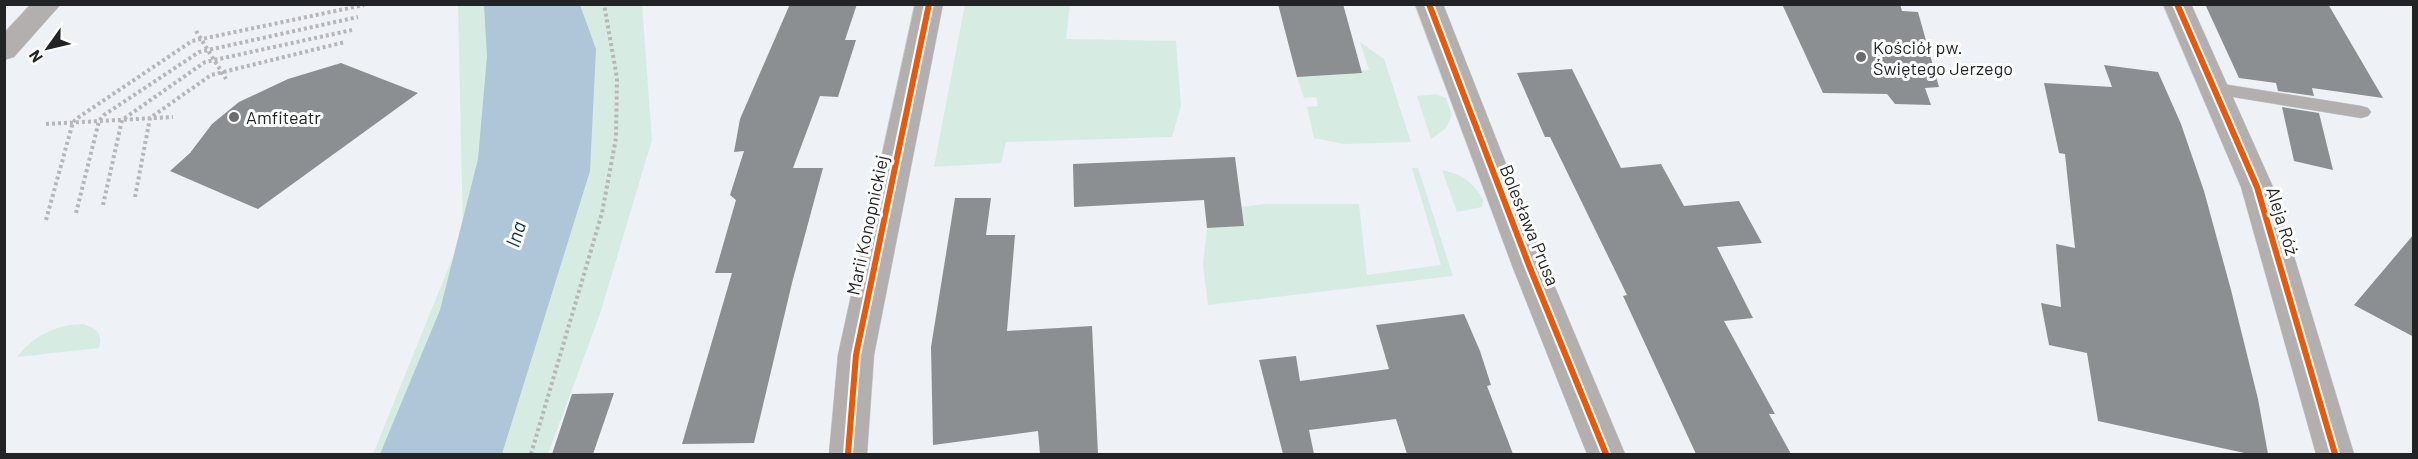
<svg xmlns="http://www.w3.org/2000/svg" width="2418" height="459" viewBox="0 0 2418 459" font-family="Barlow,sans-serif">
<style>
.green{fill:#d6ece2}
.water{fill:#aec6d8}
.building{fill:#8c8f91}
.lines{fill:none;stroke-linecap:round;stroke-linejoin:round}
.service-casing{stroke:#cacccf;stroke-width:1}
.minor-casing{stroke:#cacccf;stroke-width:1}
.path{stroke:#b7b6b8;stroke-width:4;stroke-dasharray:3 3;stroke-linecap:butt}
.service{fill:#b2afae;fill-rule:evenodd}
.minor{fill:#b2afae;fill-rule:evenodd}
.cycleway-casing{stroke:#fff;stroke-width:10}
.cycleway{stroke:#e8590c;stroke-width:6}
.poi-dot{fill:#696b6e;stroke:#fff;stroke-width:2}
.labels{text-anchor:middle;dominant-baseline:central;stroke-width:6;stroke-linejoin:round;paint-order:stroke}
.poi-label{font-size:18px;fill:#212325;stroke:#fff;text-anchor:start}
.street-label{font-size:18px;fill:#212325;stroke:#fff}
.water-label{font-size:20px;font-style:italic;fill:#043049;stroke:#fff}
</style>
<rect width="100%" height="100%" fill="#eef1f5"/>
<path class="green" d="M 965,4 L 1070,5 L 1066,39 L 1176,41 L 1181,106 L 1172,137 L 1006,142 L 1001,163 L 934,167 Z
M 458,5 L 642,5 L 652,140 L 600,314 L 548,454 L 373,454 L 463,232 Z
M 1360,42 L 1384,59 L 1411,142 L 1344,144 L 1314,138 L 1307,107 L 1318,106 L 1316,97 L 1304,98 L 1297,77 L 1369,70 Z
M 1436,94 L 1446,98 L 1452,115 L 1446,128 L 1431,139 L 1417,96 Z
M 1412,168 L 1418,168 L 1453,276 L 1208,305 L 1203,265 L 1207,228 L 1244,226 L 1241,207 L 1264,204 L 1359,204 L 1367,275 L 1441,265 Z
M 1442,170 C 1461,174 1474,182 1483,200 L 1482,207 L 1457,212 Z
M 83,324 C 97,328 103,334 99,348 L 17,357 C 33,336 57,324 83,324 Z"/>
<path class="water" d="M 484,5 L 580,5 L 596,49 L 590,171 L 502,454 L 380,454 L 440,310 L 478,159 L 487,56 Z"/>
<path class="building" d="M 790,4 L 857,4 L 845,40 L 856,40 L 838,97 L 820,96 L 793,168 L 823,168 L 792,283 L 754,443 L 682,444 L 732,273 L 715,273 L 736,200 L 730,195 L 744,151 L 734,152 L 740,119 Z
M 1278,4 L 1343,4 L 1362,73 L 1297,77 Z
M 1782,4 L 1900,4 L 1902,11 L 1918,12 L 1939,87 L 1925,88 L 1931,105 L 1895,104 L 1887,94 L 1823,93 Z
M 2205,4 L 2328,4 L 2383,98 L 2312,88 L 2314,96 L 2278,91 L 2276,83 L 2239,78 Z
M 341,63 L 418,93 L 258,209 L 170,171 L 190,153 L 212,124 L 239,102 L 288,79 Z
M 2104,65 L 2158,72 L 2181,124 L 2204,191 L 2231,290 L 2258,399 L 2268,454 L 2249,454 L 2098,421 L 2087,353 L 2049,345 L 2041,303 L 2061,307 L 2056,244 L 2075,248 L 2065,154 L 2059,153 L 2044,83 L 2112,87 Z
M 1572,69 L 1621,168 L 1661,164 L 1684,206 L 1739,201 L 1762,243 L 1717,247 L 1753,318 L 1724,321 L 1775,414 L 1769,414 L 1791,454 L 1696,454 L 1623,296 L 1627,295 L 1550,137 L 1545,137 L 1517,73 Z
M 2282,107 L 2319,113 L 2333,170 L 2294,161 Z
M 1235,157 L 1244,226 L 1207,228 L 1204,200 L 1074,207 L 1073,164 Z
M 955,198 L 991,198 L 986,235 L 1015,235 L 1007,331 L 1092,326 L 1098,454 L 1040,454 L 1038,431 L 933,445 L 931,347 Z
M 2414,234 L 2414,337 L 2354,305 Z
M 1464,314 L 1480,351 L 1491,385 L 1487,386 L 1513,454 L 1407,454 L 1396,419 L 1309,430 L 1314,454 L 1283,454 L 1259,360 L 1296,356 L 1300,381 L 1389,369 L 1376,325 Z
M 614,393 L 593,454 L 552,454 L 572,394 Z"/>
<g class="lines">
<defs>
<path id="service" d="M 2216,83 L 2361,106 L 2368,108 L 2371,112 L 2368,116 L 2361,118 L 2209,93 L 2207,89 L 2209,85 Z"/>
<path id="minor" d="M 31,4 L 61,4 L 14,57 L 4,60 L 4,33 Z
M 915,4 L 943,4 L 874,355 L 867,454 L 829,454 L 838,355 Z
M 1415,4 L 1443,4 L 1547,268 L 1625,454 L 1587,454 L 1513,268 Z
M 2163,4 L 2191,4 L 2273,187 L 2354,454 L 2316,454 L 2241,187 Z"/>
</defs>
<use href="#service" class="service-casing"/>
<use href="#minor" class="minor-casing"/>
<path class="path" d="M 196,31 L 226,79
M 46,124 L 173,117
M 135,197 L 150,118 L 211,75 L 345,42
M 103,205 L 122,120 L 205,62 L 352,30
M 76,213 L 99,121 L 104,115 L 199,52 L 358,17
M 46,220 L 73,122 L 79,117 L 192,41 L 364,5
M 531,454 L 602,213 L 616,138 L 617,78 L 604,4"/>
<use href="#service" class="service"/>
<use href="#minor" class="minor"/>
<defs>
<path id="cycleway" d="M 1429,4 L 1530,268 L 1606,454
M 2177,4 L 2257,187 L 2335,454
M 848,454 L 856,355 L 929,4"/>
</defs>
<use href="#cycleway" class="cycleway-casing"/>
<use href="#cycleway" class="cycleway"/>
</g>
<g class="poi-dot">
<circle cx="1861" cy="57" r="6"/>
<circle cx="234" cy="117" r="6"/>
</g>
<g class="labels">
<g class="poi-label">
<text x="1873" y="47">Kościół pw.<tspan x="1873" dy="21">Świętego Jerzego</tspan></text>
<text x="246" y="117">Amfiteatr</text>
</g>
<g class="street-label">
<text transform="translate(2283 221) rotate(73)">Aleja Róż</text>
<text transform="translate(867 225) rotate(-78)">Marii Konopnickiej</text>
<text transform="translate(1530 225) rotate(68)">Bolesława Prusa</text>
</g>
<g class="water-label">
<text transform="translate(515 234) rotate(-73)">Ina</text>
</g>
</g>
<rect width="2418" height="459" fill="none" stroke="#212325" stroke-width="12"/>
<g transform="translate(48 48) rotate(236)" stroke="#ffffff" stroke-width="4.5" paint-order="stroke">
<path d="M0-4.5L10 22L0 15L-10 22Z" fill="#212325"/>
<text y="-9" font-size="16" font-weight="bold" text-anchor="middle" fill="#212325">N</text>
</g>
</svg>
